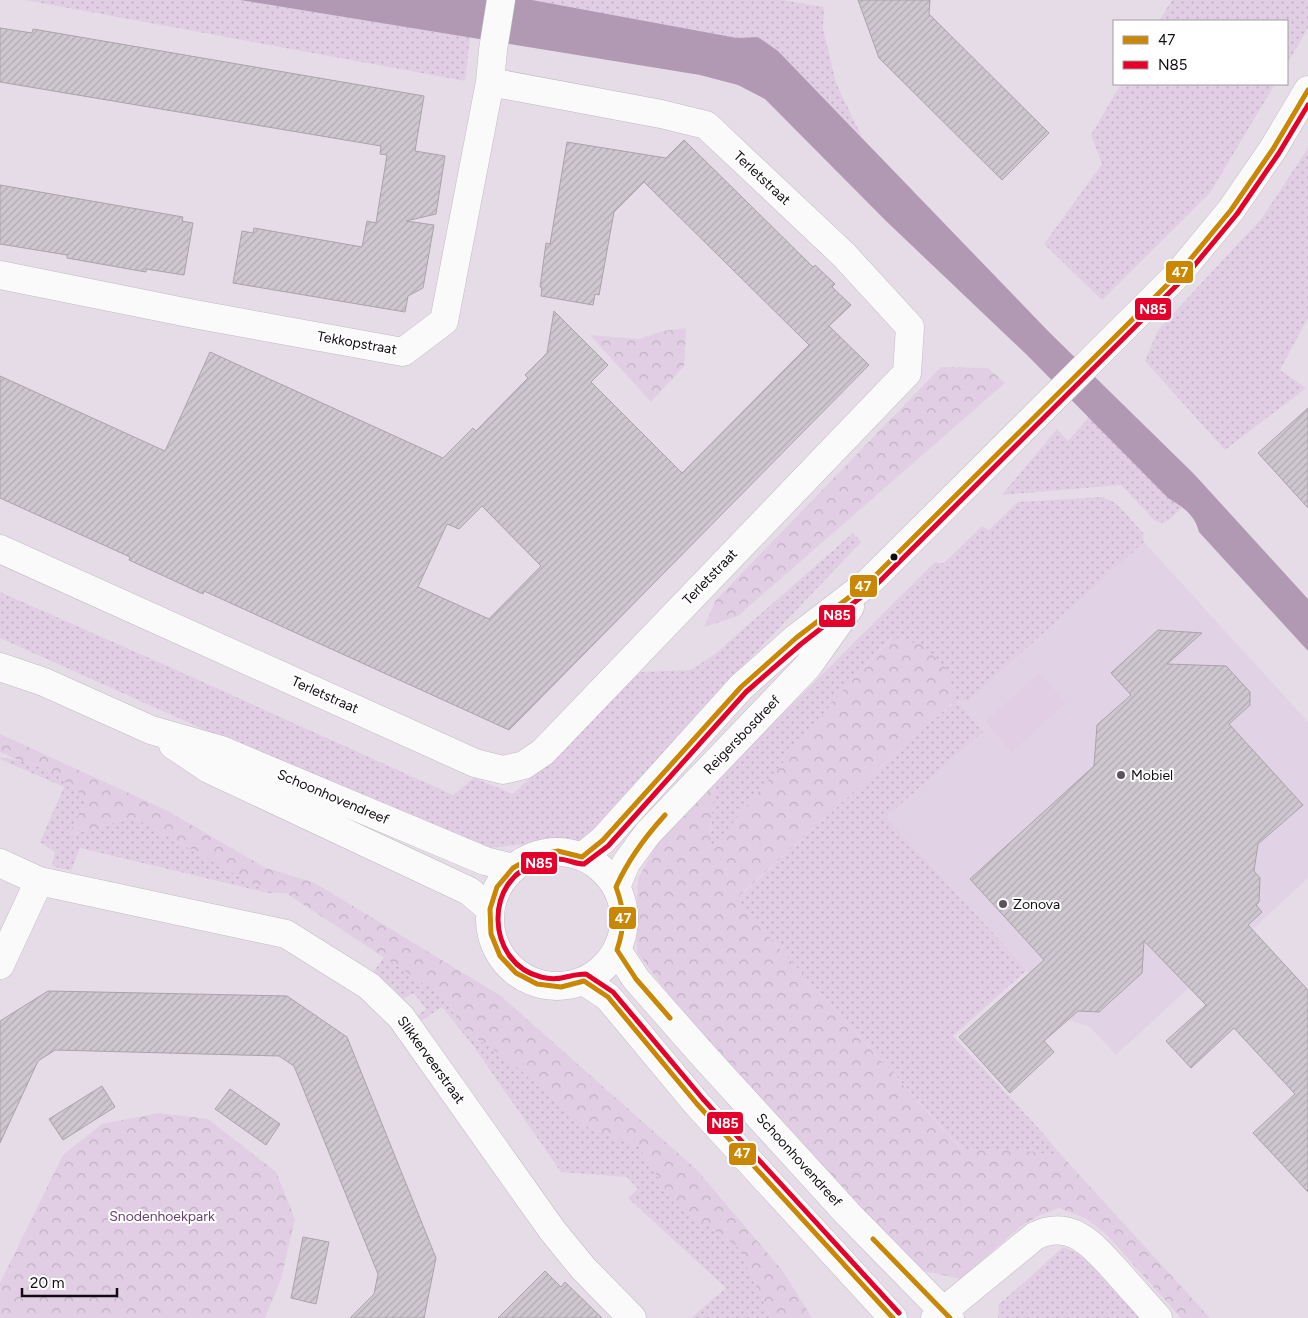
<svg xmlns="http://www.w3.org/2000/svg" width="1308" height="1318" viewBox="0 0 1308 1318" font-family="Figtree,sans-serif">
<style>
.built{fill:#e2d2e5}
.grass{fill:url(#grass-dots)}
.forest{fill:url(#forest-crowns)}
.pitch{fill:#e1cee4}
.water{fill:#b199b4}
.building{fill:url(#building-hatch);stroke:#aaa3aa;fill-rule:evenodd}
.lines{fill:none;stroke-linecap:round;stroke-linejoin:round}
.minor-casing{stroke:#c1bac2;stroke-width:29}
.minor{stroke:#fbfafb;stroke-width:28}
.bus-1-casing{stroke:#fff;stroke-width:9}
.bus-2-casing{stroke:#fff;stroke-width:9}
.bus-1{stroke:#c98703;stroke-width:5}
.bus-2{stroke:#e4002b;stroke-width:5}
.bus-dot{fill:#100b11;stroke:#fff;stroke-width:2}
.poi-dot{fill:#5b545c;stroke:#fff;stroke-width:2}
.labels{text-anchor:middle;dominant-baseline:central;stroke-width:4;stroke-linejoin:round;paint-order:stroke}
.street-label{font-size:14px;fill:#100b11;stroke:#fff}
.poi-label{font-size:14px;fill:#100b11;stroke:#fff;text-anchor:start}
.park-label{font-size:14px;fill:#673e6f;stroke:#fff}
.line-badge{stroke:#fff;stroke-width:2}
.badge-label{font-size:14px;text-anchor:middle;font-weight:bold;fill:#fff}
</style>
<defs>
<pattern id="grass-dots" width="8" height="8" patternUnits="userSpaceOnUse" patternTransform="scale(1.25)"><rect width="8" height="8" fill="#e1cee4"/><path d="M2 2h.1M6 6h.1" fill="none" stroke="#c0b0c3" stroke-width="1.8" stroke-linecap="round"/></pattern>
<pattern id="forest-crowns" width="20" height="18" patternUnits="userSpaceOnUse" patternTransform="scale(1.25)"><rect width="20" height="18" fill="#e1cee4"/><path d="M2 6a3 3 0 1 1 6 0M12 15a3 3 0 1 1 6 0" fill="none" stroke="#c0b0c3"/></pattern>
<pattern id="building-hatch" width="6" height="6" patternUnits="userSpaceOnUse" patternTransform="scale(1.25)"><rect width="6" height="6" fill="#cec7cf"/><path d="M-1 1l2-2M0 6l6-6M5 7l2-2" fill="none" stroke="#b0aab1"/></pattern>
</defs>
<rect width="100%" height="100%" fill="#e6dce7"/>
<path class="built" d="M 1144,542 L 1308,722 L 1308,878 L 1116,1055 L 1090,1027 L 1069,1020 L 1027,970 L 886,817 L 983,732 L 956,700 L 969,699 Z"/>
<path class="grass" d="M 25,0 L 240,0 L 470,37 L 465,81 Z
M 532,0 L 782,0 L 824,7 L 823,29 L 836,83 L 862,137 L 778,51 L 758,37 L 737,38 Z
M 1172,0 L 1308,0 L 1308,28 L 1287,64 L 1287,21 L 1159,21 Z
M 1121,84 L 1275,84 L 1210,193 L 1102,300 L 1044,244 L 1102,164 L 1091,135 Z
M 1308,148 L 1308,318 L 1280,370 L 1306,388 L 1225,450 L 1145,361 L 1158,330 L 1262,218 Z
M 1089,417 L 1168,498 L 1183,506 L 1169,520 L 1161,523 L 1154,520 L 1121,485 L 1002,495 L 1057,429 L 1068,441 Z
M 1103,497 L 1117,504 L 1143,533 L 1144,542 L 969,700 L 957,701 L 983,732 L 886,817 L 1027,970 L 953,1036 L 1040,1130 L 1063,1157 L 1015,1149 L 963,1150 L 742,907 L 740,896 L 918,733 L 956,701 L 892,637 L 845,688 L 710,851 L 714,782 L 934,563 L 944,563 L 982,526 L 989,530 L 1018,502 Z
M 853,533 L 861,542 L 742,667 L 591,841 L 533,843 L 490,848 L 242,749 L 196,726 L 0,638 L 0,592 L 174,669 L 453,795 L 474,778 L 513,794 L 641,672 L 691,670 L 715,654 Z
M 0,757 L 18,760 L 52,771 L 86,799 L 70,835 L 133,817 L 269,893 L 80,848 L 71,871 L 52,866 L 55,852 L 40,842 L 64,787 L 0,759 Z
M 384,957 L 441,995 L 467,1032 L 508,1059 L 585,1126 L 639,1147 L 674,1203 L 738,1247 L 771,1318 L 691,1318 L 726,1288 L 628,1198 L 638,1189 L 627,1177 L 561,1172 L 472,1044 L 442,1007 L 418,1023 L 414,1018 L 426,1009 L 414,993 L 403,999 L 392,987 L 372,974 Z
M 1063,1247 L 1088,1257 L 1142,1318 L 998,1318 L 999,1304 L 1026,1281 Z"/>
<path class="forest" d="M 686,328 L 684,366 L 651,402 L 590,335 L 639,339 L 663,331 Z
M 941,367 L 988,368 L 1005,383 L 738,616 L 704,627 L 716,600 Z
M 893,637 L 922,645 L 946,668 L 956,700 L 918,733 L 740,895 L 742,907 L 962,1150 L 1015,1149 L 1063,1157 L 1210,1318 L 1181,1318 L 1107,1235 L 1085,1218 L 1059,1208 L 1038,1216 L 1021,1226 L 961,1279 L 924,1271 L 832,1186 L 710,1050 L 637,952 L 636,919 L 638,879 L 657,843 L 714,782 L 710,850 L 845,688 Z
M 0,734 L 166,810 L 264,867 L 315,883 L 501,996 L 696,1169 L 782,1270 L 812,1318 L 771,1318 L 738,1247 L 674,1203 L 639,1147 L 585,1126 L 507,1059 L 467,1032 L 441,995 L 286,893 L 269,893 L 133,817 L 69,835 L 86,799 L 52,771 L 18,760 L 0,752 Z
M 158,1113 L 208,1119 L 276,1172 L 295,1219 L 281,1279 L 265,1318 L 0,1318 L 0,1283 L 63,1155 L 102,1124 Z"/>
<path class="pitch" d="M 1039,673 L 1066,702 L 1012,752 L 985,722 Z"/>
<path class="water" d="M 240,0 L 532,0 L 737,38 L 758,37 L 778,51 L 1049,332 L 1194,474 L 1308,599 L 1308,651 L 1199,532 C 1195,515 1183,507 1168,498 L 1027,355 L 886,221 L 765,99 L 738,85 L 700,75 Z"/>
<path class="building" d="M 858,0 L 930,0 L 929,14 L 1049,133 L 1002,180 L 879,58 Z
M 0,28 L 32,33 L 33,29 L 424,96 L 415,151 L 445,156 L 436,214 L 406,221 L 434,225 L 423,288 L 408,296 L 405,312 L 233,283 L 242,231 L 253,233 L 254,228 L 362,247 L 367,221 L 376,223 L 387,155 L 380,154 L 381,146 L 0,82 Z
M 684,140 L 813,267 L 815,265 L 835,284 L 832,287 L 851,305 L 829,326 L 869,365 L 509,730 L 204,591 L 203,594 L 129,560 L 130,557 L 0,498 L 0,376 L 165,451 L 210,352 L 443,458 L 473,428 L 476,431 L 528,378 L 525,375 L 547,353 L 554,311 L 608,365 L 591,382 L 682,473 L 809,345 L 644,182 L 614,212 L 599,295 L 595,294 L 593,305 L 541,296 L 542,287 L 540,287 L 546,243 L 550,244 L 567,142 L 666,158 ZM 482,506 L 541,566 L 489,619 L 418,587 L 447,524 L 459,529 Z
M 0,185 L 183,217 L 182,221 L 193,223 L 184,275 L 146,269 L 146,272 L 67,258 L 67,255 L 0,244 Z
M 1308,408 L 1308,508 L 1258,453 Z
M 1158,630 L 1202,633 L 1167,664 L 1226,666 L 1250,692 L 1250,705 L 1229,724 L 1303,805 L 1258,844 L 1254,871 L 1260,878 L 1259,902 L 1256,905 L 1262,912 L 1248,925 L 1308,990 L 1308,1192 L 1253,1133 L 1295,1094 L 1234,1028 L 1191,1068 L 1166,1041 L 1206,1005 L 1144,941 L 1142,973 L 1099,1012 L 1078,1011 L 1044,1041 L 1054,1052 L 1010,1093 L 959,1037 L 1044,960 L 970,879 L 1094,766 L 1097,725 L 1131,695 L 1111,673 Z
M 48,991 L 287,996 L 347,1037 L 436,1258 L 424,1318 L 350,1318 L 374,1294 L 378,1274 L 294,1066 L 279,1056 L 55,1050 L 38,1061 L 0,1143 L 0,1021 Z
M 102,1086 L 115,1107 L 63,1140 L 49,1119 Z
M 230,1089 L 280,1124 L 266,1145 L 215,1109 Z
M 303,1237 L 329,1242 L 316,1304 L 291,1298 Z
M 545,1271 L 561,1287 L 565,1282 L 602,1318 L 498,1318 Z"/>
<g class="lines">
<defs>
<path id="minor" d="M 0,275 L 194,314 L 403,352 L 444,321 L 490,82 L 493,50 L 501,0
M 0,549 L 475,763 L 503,770 L 524,765 L 543,752 L 907,373 L 910,327 L 844,255 L 706,125 L 661,114 L 490,82
M 0,667 L 44,682 L 151,730 L 221,750 L 485,861 L 513,868
M 173,745 L 209,769 L 469,891 L 490,909
M490 919a67 67 0 1 1 134 0a67 67 0 1 1-134 0Z
M 582,857 L 603,840 L 741,687 L 796,638 L 869,582 L 1179,273 L 1231,210 L 1273,149 L 1308,90
M 0,863 L 39,881 L 286,934 L 369,986 L 401,1017 L 552,1230 L 583,1268 L 632,1318
M 616,887 L 626,863 L 648,833 L 808,666 L 850,607
M 617,950 L 636,979 L 702,1054 L 848,1214 L 950,1318
M 0,965 L 39,881
M 584,981 L 608,997 L 697,1104 L 893,1318
M 935,1318 L 1035,1236 C 1073,1217 1096,1249 1119,1274 C 1132,1289 1145,1303 1158,1318"/>
</defs>
<use href="#minor" class="minor-casing"/>
<use href="#minor" class="minor"/>
<defs>
<path id="bus-1" d="M 665,815 C 645,837 628,860 616,887 C 625,912 625,925 617,950 L 636,979 L 670,1018
M 873,1239 L 950,1318
M 893,1318 L 697,1104 L 608,997 L 584,981 L 561,987 L 537,984 L 516,973 L 500,956 L 491,934 L 490,909 L 497,887 L 513,868 L 534,856 L 558,851 L 582,857 L 603,840 L 741,687 L 796,638 L 869,582 L 1179,273 L 1231,210 L 1273,149 L 1308,90"/>
<path id="bus-2" d="M 899,1313 L 703,1099 L 613,992 L 586,974 C 568,974 561,982 541,977 C 485,963 483,877 539,863 C 545,861 552,859 558,859 C 567,859 575,864 584,864 L 608,846 L 746,692 L 801,644 L 874,587 L 1184,278 L 1237,214 L 1279,153 L 1308,105"/>
</defs>
<use href="#bus-1" class="bus-1-casing"/>
<use href="#bus-2" class="bus-2-casing"/>
<use href="#bus-1" class="bus-1"/>
<use href="#bus-2" class="bus-2"/>
</g>
<circle class="bus-dot" cx="894" cy="557" r="4.5"/>
<g class="poi-dot">
<circle cx="1121" cy="775" r="5"/>
<circle cx="1003" cy="904" r="5"/>
</g>
<g class="labels">
<g class="street-label">
<text transform="translate(762 178) rotate(43)">Terletstraat</text>
<text transform="translate(357 343) rotate(10)">Tekkopstraat</text>
<text transform="translate(710 577) rotate(-46)">Terletstraat</text>
<text transform="translate(325 695) rotate(24)">Terletstraat</text>
<text transform="translate(742 735) rotate(-46)">Reigersbosdreef</text>
<text transform="translate(333 797) rotate(23)">Schoonhovendreef</text>
<text transform="translate(431 1060) rotate(54)">Slikkerveerstraat</text>
<text transform="translate(799 1160) rotate(48)">Schoonhovendreef</text>
</g>
<g class="poi-label">
<text x="1131" y="775">Mobiel</text>
<text x="1013" y="904">Zonova</text>
</g>
<g class="park-label">
<text x="162" y="1216">Snodenhoekpark</text>
</g>
</g>
<g class="line-badge">
<rect x="1165" y="260" width="29" height="24" rx="5" fill="#c98703"/>
<rect x="1134" y="297" width="38" height="24" rx="5" fill="#e4002b"/>
<rect x="849" y="574" width="29" height="24" rx="5" fill="#c98703"/>
<rect x="818" y="604" width="38" height="24" rx="5" fill="#e4002b"/>
<rect x="520" y="851" width="38" height="24" rx="5" fill="#e4002b"/>
<rect x="608" y="906" width="29" height="24" rx="5" fill="#c98703"/>
<rect x="706" y="1111" width="38" height="24" rx="5" fill="#e4002b"/>
<rect x="728" y="1142" width="29" height="24" rx="5" fill="#c98703"/>
</g>
<g class="badge-label">
<text x="1180" y="277">47</text>
<text x="1153" y="314">N85</text>
<text x="863" y="591">47</text>
<text x="837" y="620">N85</text>
<text x="539" y="868">N85</text>
<text x="623" y="923">47</text>
<text x="725" y="1128">N85</text>
<text x="742" y="1158">47</text>
</g>
<rect x="1113" y="20" width="175" height="65" fill="#ffffff" stroke="#9f9da0"/>
<rect x="1123" y="36" width="25" height="8" fill="#c98703" stroke="#9f9da0"/>
<text x="1158" y="45" font-size="15" fill="#100b11">47</text>
<rect x="1123" y="61" width="25" height="8" fill="#e4002b" stroke="#9f9da0"/>
<text x="1158" y="70" font-size="15" fill="#100b11">N85</text>
<path d="M22 1288v8h95v-8" fill="none" stroke="#100b11" stroke-width="2.5"/>
<text x="30" y="1288" font-size="15" fill="#100b11" stroke="#ffffff" stroke-width="4" paint-order="stroke">20 m</text>
</svg>
